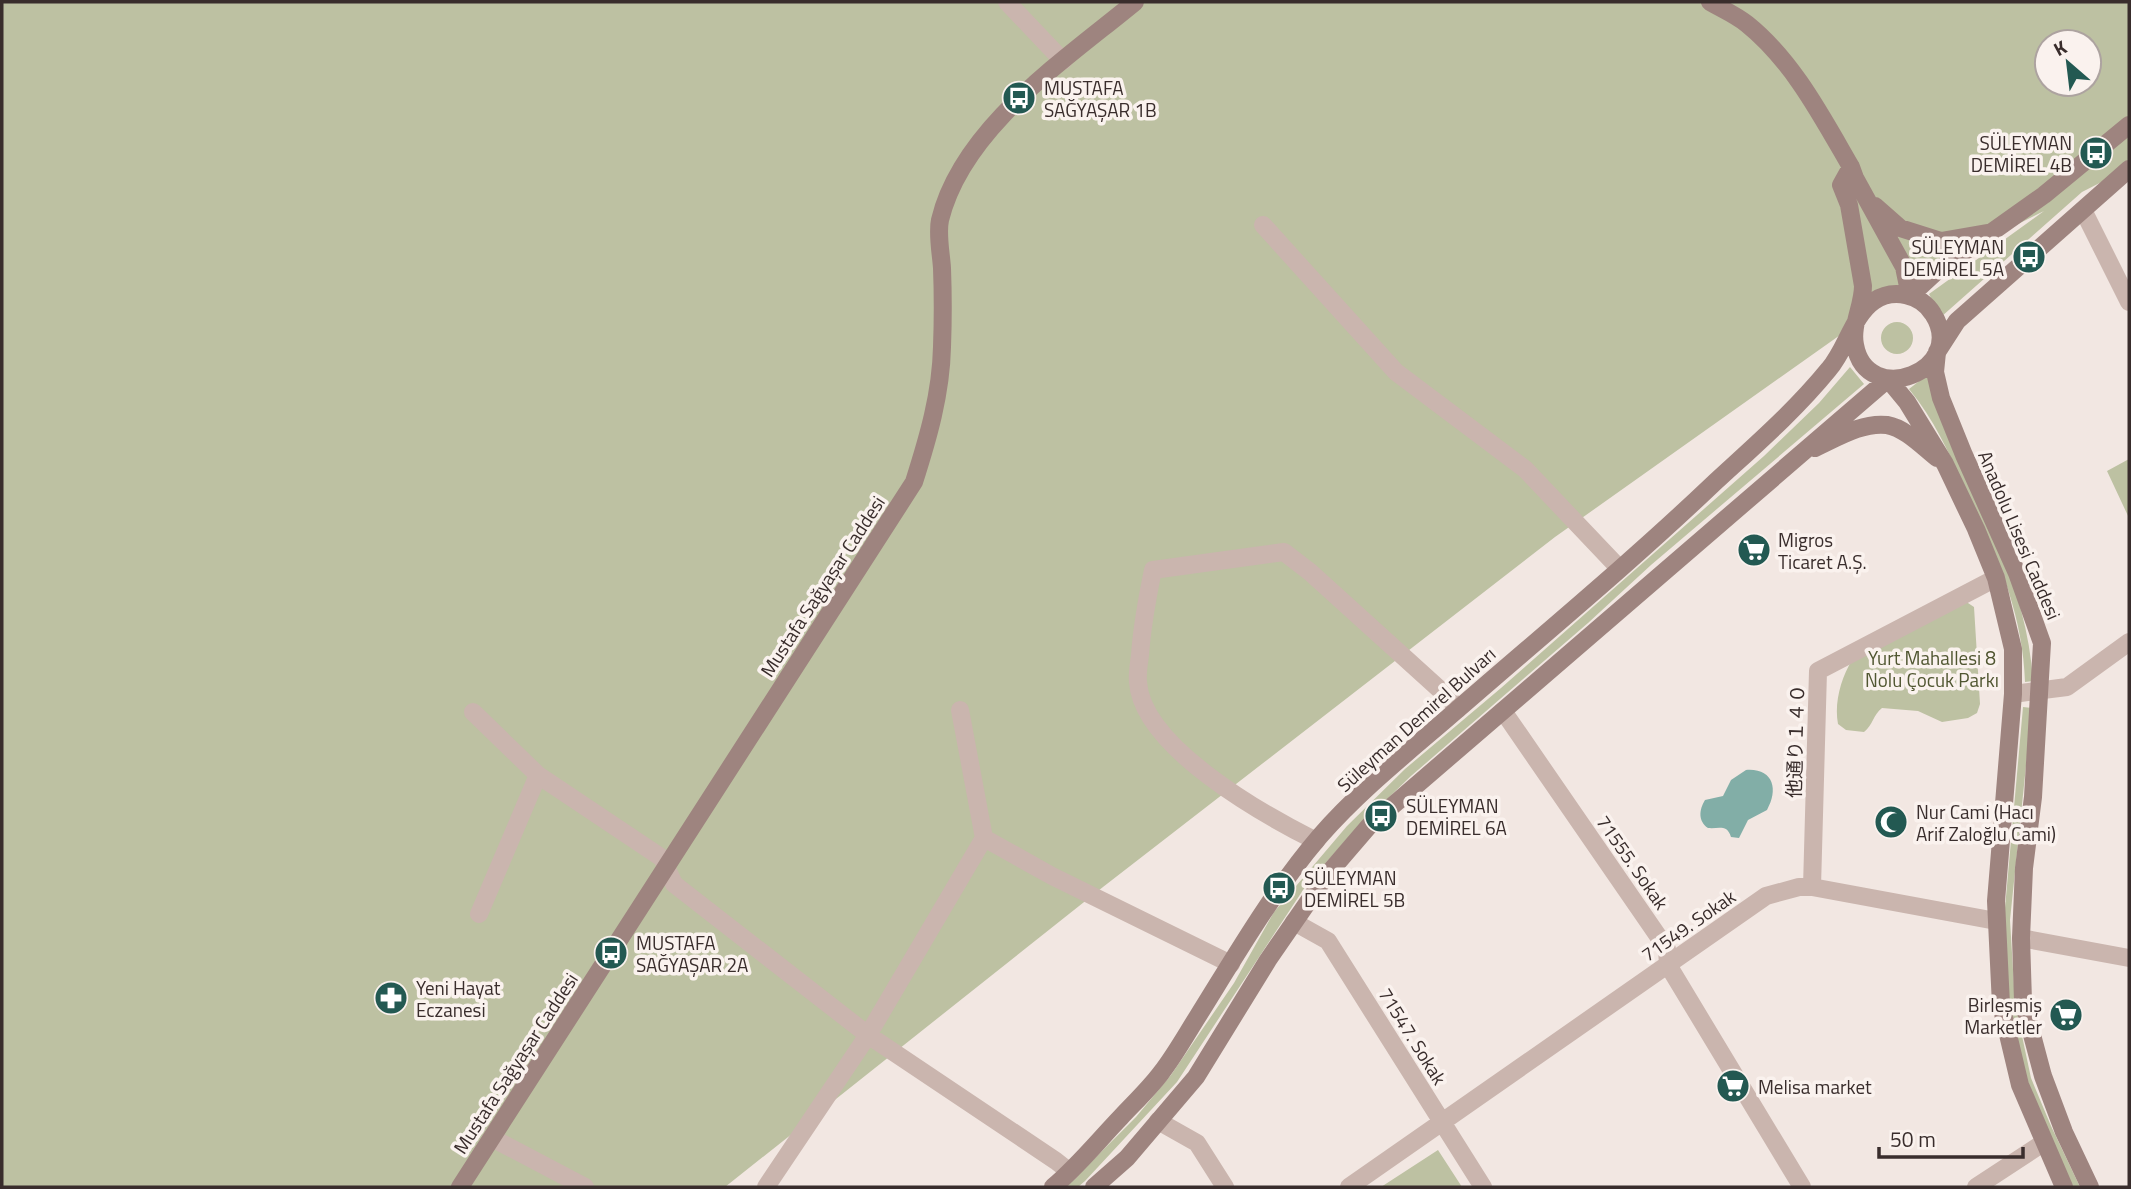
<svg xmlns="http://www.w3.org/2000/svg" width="2131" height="1189" viewBox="0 0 2131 1189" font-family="'Titillium Web','Noto Sans SC','Noto Sans JP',sans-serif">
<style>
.green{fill:#bdc1a2;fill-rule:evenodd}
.water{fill:#82aea7}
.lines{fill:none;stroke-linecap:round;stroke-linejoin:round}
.street{stroke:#cab5ae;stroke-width:18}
.secondary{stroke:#9e847f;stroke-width:18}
.labels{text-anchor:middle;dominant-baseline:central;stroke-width:7;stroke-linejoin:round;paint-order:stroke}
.poi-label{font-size:19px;fill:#392d2c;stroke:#faf2ee;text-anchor:start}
.street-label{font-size:19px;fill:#392d2c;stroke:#faf2ee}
.park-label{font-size:19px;fill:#505631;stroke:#faf2ee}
</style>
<rect width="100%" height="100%" fill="#f2e7e2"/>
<path class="green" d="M 2,2 L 2129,2 L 2129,168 L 2082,192 L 1941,317 L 1929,294 L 2044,211 L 1946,260 L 1555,537 L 1103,887 L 725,1187 L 2,1187 ZM 2047,42 L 2089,42 L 2089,84 L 2047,84 Z
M1881 338a16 16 0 1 1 32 0a16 16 0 1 1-32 0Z
M 1850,367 L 1864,384 L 1651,565 L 1588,623 L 1411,776 L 1353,832 L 1307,884 L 1177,1082 L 1085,1181 L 1078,1187 L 1066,1187 L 1136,1117 L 1171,1075 L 1234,983 L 1274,912 L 1347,826 L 1405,769 L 1501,688 L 1764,456 L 1819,403 Z
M 1927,375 C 1941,434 1972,486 1997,542 C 2016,586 2030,633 2033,681 L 2025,682 C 2023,612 1995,550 1965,488 C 1949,453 1934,419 1909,389 Z
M 2129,459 L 2129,518 L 2107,471 Z
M 1965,601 L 1974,607 L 1980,704 L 1977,713 L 1968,718 L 1942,722 L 1918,711 L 1882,708 C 1873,715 1873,725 1864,732 L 1846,730 L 1838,724 C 1834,703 1841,678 1852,660 Z
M 2023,707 L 2032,708 L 2010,920 L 2015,1003 L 2031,1078 L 2051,1126 L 2080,1187 L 2073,1187 L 2045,1128 L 2026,1079 L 2009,1003 L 2004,919 Z
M 1438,1150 L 1462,1187 L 1381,1187 Z"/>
<path class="water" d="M 1746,770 C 1773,768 1779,789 1767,810 L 1748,820 L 1739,838 L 1731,837 C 1727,824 1719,829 1708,828 C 1698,821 1699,810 1705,800 L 1723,796 L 1731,780 Z"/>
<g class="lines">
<path class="street" d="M 1007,2 L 1063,61
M 2083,210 L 2129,302
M 1263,225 L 1396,372 L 1525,469 L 1619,568
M 2013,694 L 2067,687 L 2129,642
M 960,710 L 984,838
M 1503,711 L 1667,949 L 1668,965 L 1802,1187
M 473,712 L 538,775 L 662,858 L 674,884 L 868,1035 L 1056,1161 L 1070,1172
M 1316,841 C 1264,815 1142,747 1138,682 C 1137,673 1139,664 1140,655 C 1142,626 1147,599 1153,570 L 1284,552 L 1310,572 L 1448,697 L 1458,709
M 1812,887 L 1818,671 L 1996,578
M 479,914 L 538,775
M 1294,922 L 1328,941 L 1483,1187
M 2021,938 L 2129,958
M 1158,1121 L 1197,1143 L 1225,1187
M 492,1138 L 585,1187
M 766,1187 L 868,1035 L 984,838 L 1052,876 L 1231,964
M 1349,1187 L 1766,896 L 1799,887 L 1812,887 L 1996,921
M 1976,1187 L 2043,1143"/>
<path class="secondary" d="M 1710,2 C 1722,9 1736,15 1747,24 C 1793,61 1822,117 1851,167 L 1855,178 L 1904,267 L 1910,296
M 1875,206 L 1900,228 L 1941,241 L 1987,233
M 1910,296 L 1937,271 L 2044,195 L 2129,125
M 1888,379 L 1907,402 L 1945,464 L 1976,529 L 1996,578 L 2013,649 L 2013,694 L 1996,901 L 2001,1005 L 2020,1085 L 2064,1187
M 1815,448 C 1837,438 1862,422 1887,425 C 1905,428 1923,447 1937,458
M 460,1187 L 914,482 C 928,438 941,394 942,347 C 943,321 943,294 942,268 C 941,253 937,234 940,220 C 962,128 1066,59 1135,2
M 1053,1187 C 1078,1166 1098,1141 1121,1117 C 1134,1103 1149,1089 1161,1073 C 1175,1055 1186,1035 1198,1016 C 1236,955 1273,891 1320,836 C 1361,789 1411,750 1458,709 C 1543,635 1630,563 1712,485 C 1752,448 1794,412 1829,369 C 1846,350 1853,315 1874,301 C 1893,288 1921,294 1933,314 C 1969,370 1867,410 1855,345 C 1851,325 1863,306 1863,286 L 1849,205 L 1841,185 L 1851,167
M 1094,1187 L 1127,1158 L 1196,1077 L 1268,960 L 1326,876 L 1369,826 L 1888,379
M 2090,1187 L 2064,1132 L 2043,1076 L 2023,1001 L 2021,938 L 2024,868 L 2033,797 L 2042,643 L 2017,573 L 1964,455 L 1941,398 L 1935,372 L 1937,352 L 1957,321 L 2129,169"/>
</g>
<defs>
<symbol id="bus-disc" viewBox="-11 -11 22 22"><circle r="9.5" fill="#235952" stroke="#faf2ee"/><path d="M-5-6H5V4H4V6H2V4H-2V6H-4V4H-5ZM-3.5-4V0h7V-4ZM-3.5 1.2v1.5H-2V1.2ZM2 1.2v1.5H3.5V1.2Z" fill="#fff"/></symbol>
<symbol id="supermarket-disc" viewBox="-11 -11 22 22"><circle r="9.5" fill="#235952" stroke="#faf2ee"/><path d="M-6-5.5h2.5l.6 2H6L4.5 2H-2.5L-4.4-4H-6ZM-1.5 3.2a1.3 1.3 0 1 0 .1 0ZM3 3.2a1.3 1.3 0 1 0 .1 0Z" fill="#fff"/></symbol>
<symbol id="mosque-disc" viewBox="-11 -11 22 22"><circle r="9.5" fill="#235952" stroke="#faf2ee"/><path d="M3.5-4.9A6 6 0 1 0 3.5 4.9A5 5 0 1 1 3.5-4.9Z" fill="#fff"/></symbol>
<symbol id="pharmacy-disc" viewBox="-11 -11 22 22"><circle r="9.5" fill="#235952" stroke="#faf2ee"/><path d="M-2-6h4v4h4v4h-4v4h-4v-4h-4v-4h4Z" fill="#fff"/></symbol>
</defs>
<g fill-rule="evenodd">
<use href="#bus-disc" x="1000" y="79" width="38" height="38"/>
<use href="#bus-disc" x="2077" y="134" width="38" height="38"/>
<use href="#bus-disc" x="2010" y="238" width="38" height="38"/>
<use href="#supermarket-disc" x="1735" y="531" width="38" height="38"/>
<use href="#bus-disc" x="1362" y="797" width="38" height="38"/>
<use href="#mosque-disc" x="1872" y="803" width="38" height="38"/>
<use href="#bus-disc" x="1260" y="869" width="38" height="38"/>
<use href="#bus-disc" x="592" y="934" width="38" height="38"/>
<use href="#pharmacy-disc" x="372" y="979" width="38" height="38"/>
<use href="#supermarket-disc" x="2047" y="996" width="38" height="38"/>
<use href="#supermarket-disc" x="1714" y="1067" width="38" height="38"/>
</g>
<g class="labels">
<g class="poi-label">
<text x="1044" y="87">MUSTAFA<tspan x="1044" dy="22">SAĞYAŞAR 1B</tspan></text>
<text x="2072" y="142" text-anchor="end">SÜLEYMAN<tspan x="2072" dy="22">DEMİREL 4B</tspan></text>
<text x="2004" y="246" text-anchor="end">SÜLEYMAN<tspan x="2004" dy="22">DEMİREL 5A</tspan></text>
<text x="1778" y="539">Migros<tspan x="1778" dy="22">Ticaret A.Ş.</tspan></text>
<text x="1406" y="805">SÜLEYMAN<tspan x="1406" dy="22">DEMİREL 6A</tspan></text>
<text x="1916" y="811">Nur Cami (Hacı<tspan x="1916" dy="22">Arif Zaloğlu Cami)</tspan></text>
<text x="1304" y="877">SÜLEYMAN<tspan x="1304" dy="22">DEMİREL 5B</tspan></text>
<text x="636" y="942">MUSTAFA<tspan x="636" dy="22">SAĞYAŞAR 2A</tspan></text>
<text x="416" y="987">Yeni Hayat<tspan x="416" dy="22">Eczanesi</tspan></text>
<text x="2042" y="1004" text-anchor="end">Birleşmiş<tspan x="2042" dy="22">Marketler</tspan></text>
<text x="1758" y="1086">Melisa market</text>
</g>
<g class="street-label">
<text transform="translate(2020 535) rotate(67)">Anadolu Lisesi Caddesi</text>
<text transform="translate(822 586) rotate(-57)">Mustafa Sağyaşar Caddesi</text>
<text transform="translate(1416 719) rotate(-42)">Süleyman Demirel Bulvarı</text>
<text transform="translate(1795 741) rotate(-88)">他通り１４０</text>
<text transform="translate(1633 862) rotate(55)">71555. Sokak</text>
<text transform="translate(1688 925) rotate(-35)">71549. Sokak</text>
<text transform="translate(1413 1036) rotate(58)">71547. Sokak</text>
<text transform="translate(515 1063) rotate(-57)">Mustafa Sağyaşar Caddesi</text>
</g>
<g class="park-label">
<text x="1932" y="657">Yurt Mahallesi 8<tspan x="1932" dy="22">Nolu Çocuk Parkı</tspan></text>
</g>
</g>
<rect width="2131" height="1189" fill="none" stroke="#392d2c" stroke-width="7"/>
<g transform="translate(2068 63) rotate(332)"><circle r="33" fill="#faf2ee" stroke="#ada3a0" stroke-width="2"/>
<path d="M0-5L12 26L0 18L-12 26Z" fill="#235952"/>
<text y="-10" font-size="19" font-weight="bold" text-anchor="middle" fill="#392d2c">K</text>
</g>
<path d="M1879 1147v10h144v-10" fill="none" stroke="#392d2c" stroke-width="3.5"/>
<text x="1890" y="1147" font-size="21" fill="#392d2c" stroke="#faf2ee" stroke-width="5" paint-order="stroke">50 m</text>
</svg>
